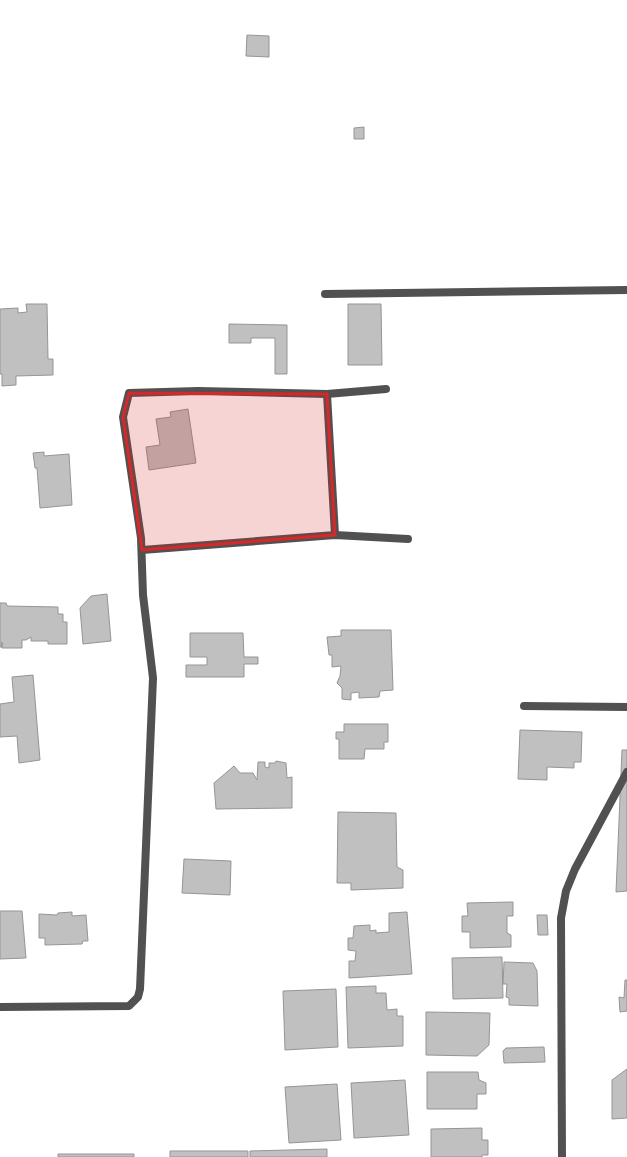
<svg xmlns="http://www.w3.org/2000/svg" width="627" height="1157" viewBox="0 0 627 1157" font-family="Mulish,sans-serif">
<style>
.building{fill:#c0c0c0;stroke:#959595}
.lines{fill:none;stroke-linecap:round;stroke-linejoin:round}
.minor{stroke:#515151;stroke-width:8}
.marked{fill:#d62828;fill-opacity:0.2;stroke:#d62828;stroke-width:3;stroke-linejoin:round}
</style>
<rect width="100%" height="100%" fill="#fff"/>
<path class="building" d="M 247,35 L 269,36 L 269,57 L 246,56 Z
M 364,127 L 364,139 L 354,139 L 354,128 Z
M 26,304 L 47,304 L 48,359 L 53,359 L 53,375 L 16,376 L 16,385 L 2,386 L 2,374 L 0,374 L 0,309 L 18,308 L 18,313 L 27,312 Z
M 348,304 L 381,304 L 382,365 L 348,365 Z
M 229,324 L 287,325 L 287,374 L 275,374 L 275,338 L 251,338 L 251,343 L 229,343 Z
M 188,409 L 196,463 L 149,470 L 146,447 L 160,445 L 156,419 L 171,417 L 170,412 Z
M 44,452 L 44,456 L 69,454 L 72,505 L 40,508 L 37,468 L 35,468 L 33,453 Z
M 107,594 L 111,641 L 83,644 L 80,608 L 91,596 Z
M 0,603 L 6,603 L 7,606 L 58,607 L 58,614 L 63,614 L 63,622 L 67,622 L 67,644 L 48,644 L 48,641 L 31,641 L 31,637 L 26,640 L 22,640 L 22,648 L 2,648 L 2,642 L 2,647 L 0,647 Z
M 341,630 L 391,630 L 393,690 L 380,691 L 379,697 L 359,698 L 359,692 L 351,693 L 351,700 L 342,699 L 342,688 L 337,683 L 340,676 L 341,666 L 332,667 L 332,655 L 329,655 L 327,637 L 341,636 Z
M 190,633 L 243,633 L 244,657 L 258,657 L 258,664 L 244,664 L 244,677 L 186,677 L 186,665 L 207,665 L 207,657 L 190,657 Z
M 33,675 L 40,760 L 19,763 L 17,736 L 0,737 L 0,704 L 14,702 L 12,677 Z
M 344,724 L 388,724 L 388,742 L 384,742 L 384,749 L 365,749 L 364,759 L 339,759 L 339,739 L 336,739 L 336,732 L 344,732 Z
M 520,730 L 582,732 L 581,762 L 574,762 L 574,768 L 547,767 L 547,780 L 518,779 Z
M 622,750 L 627,750 L 627,891 L 616,892 Z
M 276,761 L 286,763 L 287,778 L 292,777 L 292,808 L 216,809 L 214,783 L 234,766 L 240,773 L 253,773 L 257,780 L 258,762 L 265,762 L 265,767 L 269,768 L 269,763 L 275,763 Z
M 338,812 L 396,813 L 397,867 L 403,870 L 403,888 L 351,890 L 351,883 L 337,883 Z
M 184,859 L 231,861 L 230,895 L 182,893 Z
M 513,902 L 513,916 L 507,916 L 507,933 L 511,935 L 511,947 L 470,948 L 470,932 L 462,932 L 462,916 L 468,916 L 467,903 Z
M 0,911 L 22,911 L 26,958 L 0,959 Z
M 72,912 L 72,916 L 86,915 L 88,941 L 83,941 L 82,944 L 45,945 L 45,938 L 39,938 L 39,914 L 57,915 L 58,913 Z
M 407,912 L 412,974 L 349,978 L 349,961 L 355,961 L 356,951 L 348,950 L 348,938 L 353,938 L 354,926 L 370,925 L 370,931 L 376,930 L 376,933 L 389,932 L 389,913 Z
M 537,915 L 547,915 L 548,935 L 538,935 Z
M 502,957 L 503,998 L 453,999 L 452,958 Z
M 504,962 L 533,963 L 537,971 L 538,1006 L 509,1005 L 509,998 L 506,997 L 507,984 L 503,984 Z
M 625,980 L 627,980 L 627,1011 L 620,1012 L 619,997 L 624,998 Z
M 376,986 L 376,993 L 386,993 L 387,1010 L 397,1009 L 397,1016 L 403,1016 L 403,1046 L 348,1048 L 346,987 Z
M 336,989 L 338,1047 L 285,1050 L 283,991 Z
M 426,1012 L 490,1013 L 489,1045 L 477,1056 L 426,1055 Z
M 544,1047 L 545,1062 L 504,1063 L 503,1051 L 506,1048 Z
M 627,1069 L 627,1118 L 612,1119 L 612,1080 Z
M 427,1072 L 478,1072 L 479,1080 L 486,1083 L 486,1094 L 477,1094 L 477,1109 L 427,1109 Z
M 405,1080 L 409,1135 L 354,1138 L 351,1083 Z
M 337,1084 L 341,1140 L 289,1143 L 285,1087 Z
M 482,1128 L 482,1140 L 488,1140 L 488,1155 L 482,1155 L 482,1157 L 431,1157 L 431,1129 Z
M 327,1149 L 327,1157 L 250,1157 L 250,1151 Z
M 170,1151 L 248,1151 L 248,1157 L 170,1157 Z
M 58,1154 L 134,1154 L 134,1157 L 58,1157 Z"/>
<g class="lines">
<path class="minor" d="M 325,294 L 627,290
M 335,535 L 408,539
M 142,550 L 335,535 L 327,394
M 524,706 L 627,707
M 0,1007 L 129,1006 L 138,997 L 140,989 L 153,678 L 143,595 L 141,538 L 123,417 L 129,393 L 198,391 L 327,394 L 386,389
M 562,1157 L 561,918 L 566,891 L 575,869 L 627,772"/>
</g>
<path class="marked" d="M 129,393 L 327,394 L 335,535 L 142,550 L 123,417 Z"/>
</svg>
